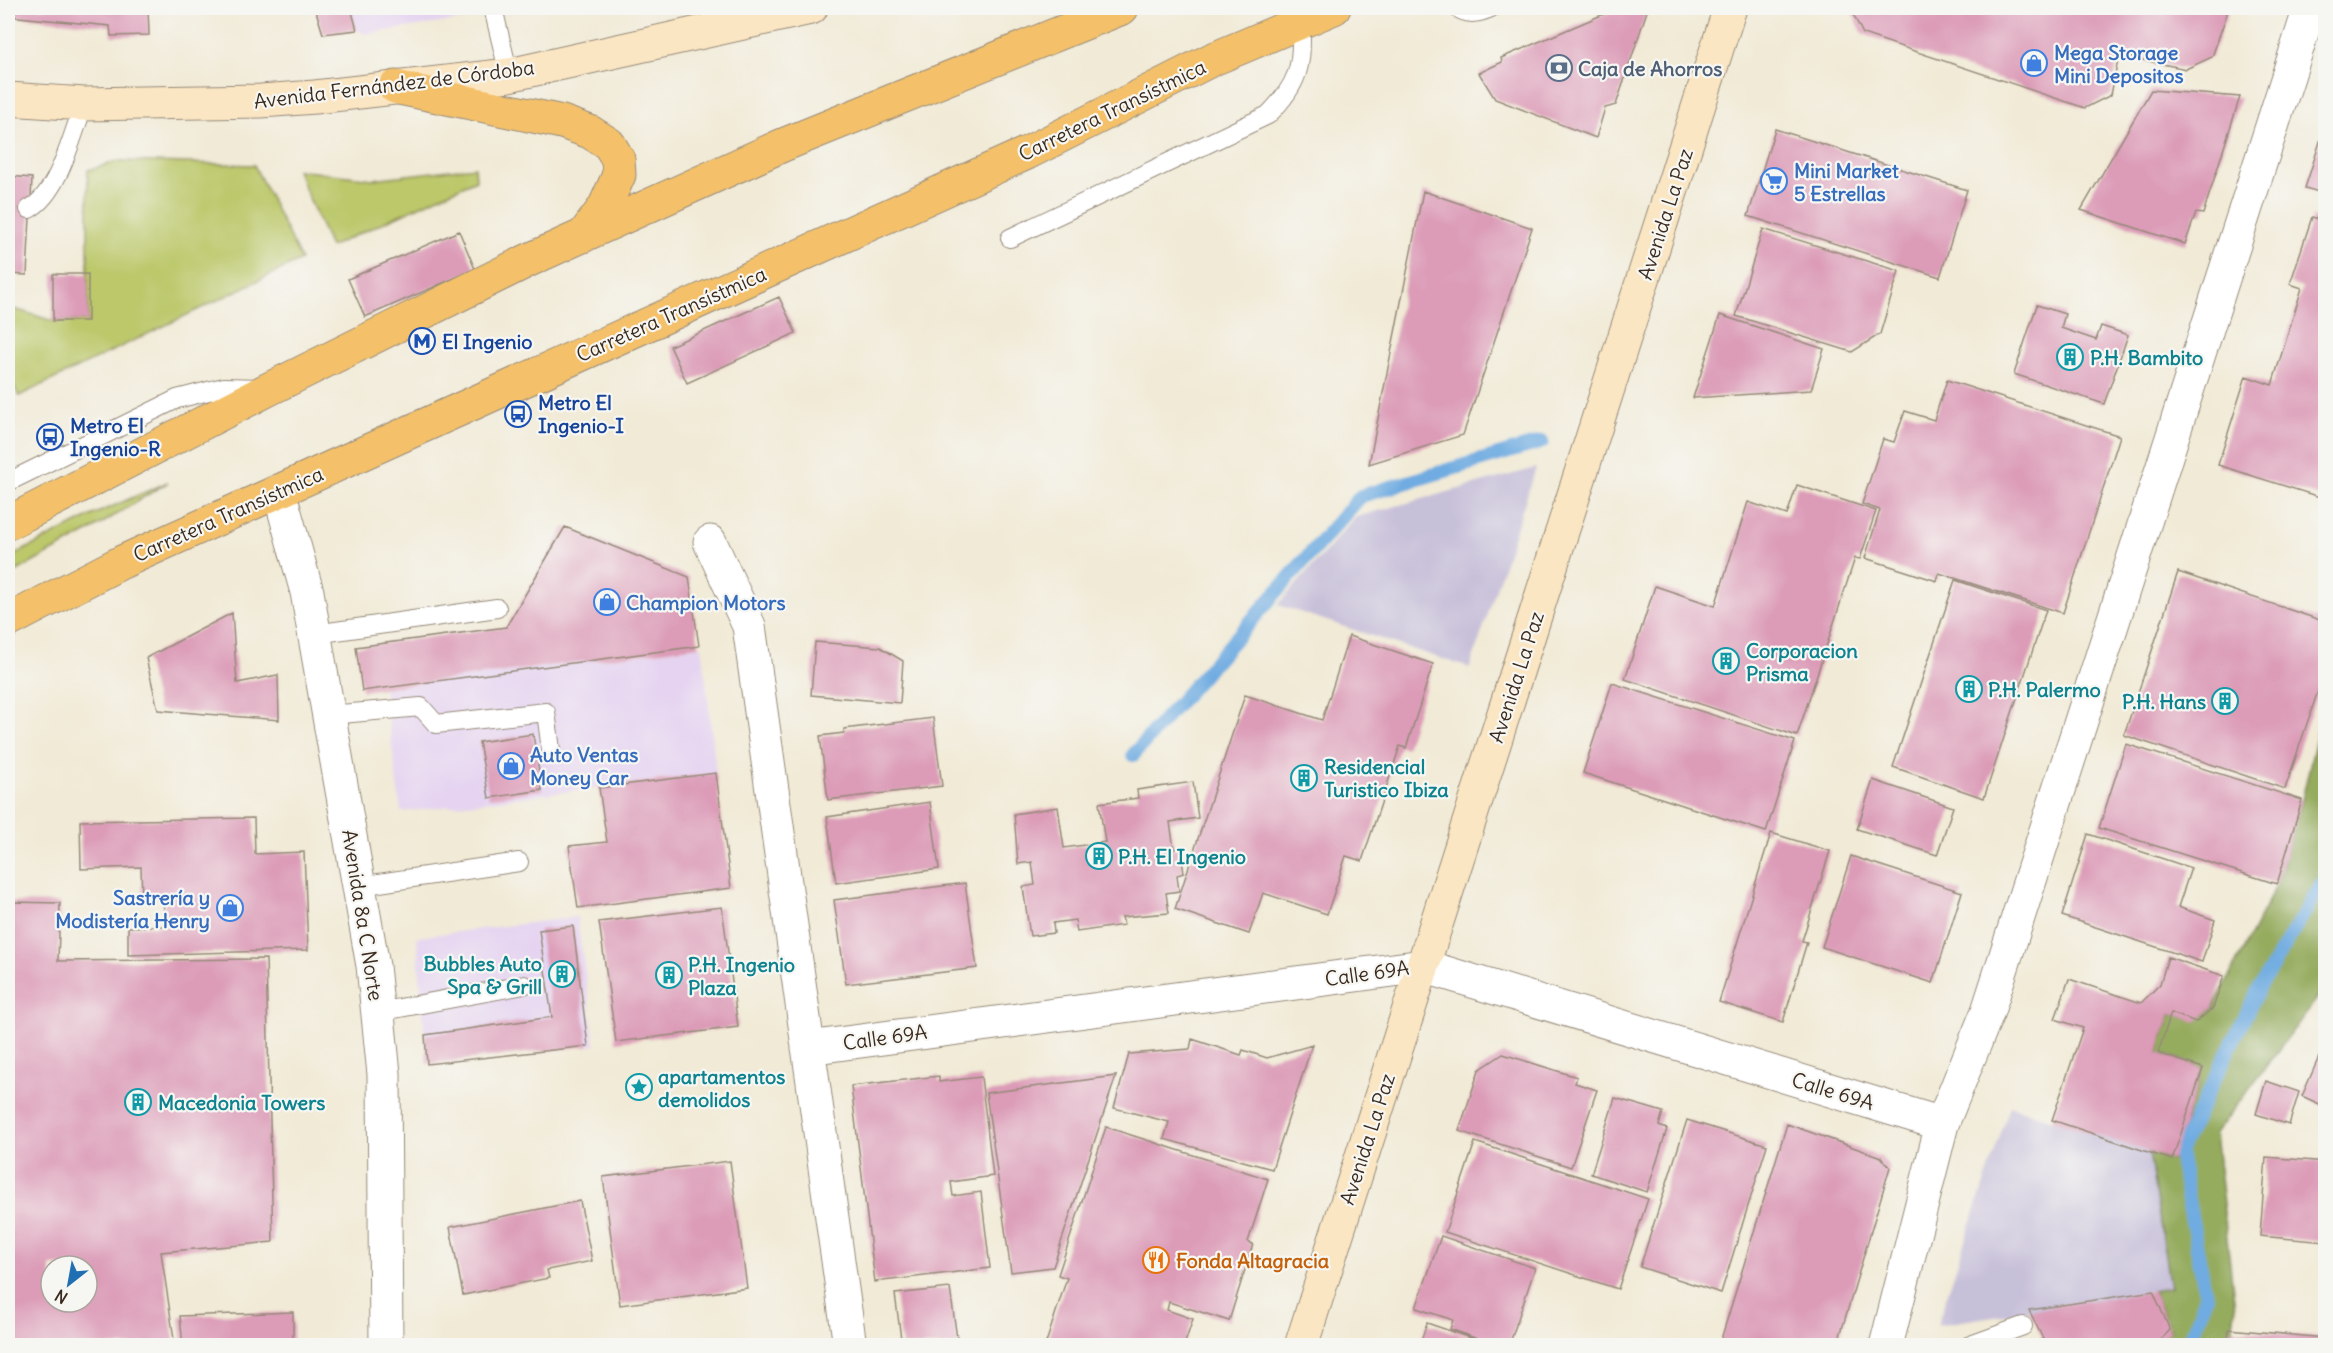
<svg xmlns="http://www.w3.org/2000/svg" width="2333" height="1353" viewBox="0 0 2333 1353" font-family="Delius,sans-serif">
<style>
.built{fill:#e5d3f1}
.industrial{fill:#c7c0d9}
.green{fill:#bcc86a;stroke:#7c7944;stroke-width:1.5}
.forest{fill:#95ac5e;stroke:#686b3e;stroke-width:1.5}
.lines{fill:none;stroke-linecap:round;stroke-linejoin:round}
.stream{stroke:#6face1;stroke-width:14}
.building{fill:#dc9bb7;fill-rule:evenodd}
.service-casing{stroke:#968a7a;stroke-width:20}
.minor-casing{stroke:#968a7a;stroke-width:35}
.secondary-casing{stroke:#968a7a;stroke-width:35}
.primary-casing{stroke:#968a7a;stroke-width:35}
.service{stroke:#fff;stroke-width:18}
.minor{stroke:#fff;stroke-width:33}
.secondary{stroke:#fbe6c3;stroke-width:33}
.primary{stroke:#f4c16a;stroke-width:33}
.labels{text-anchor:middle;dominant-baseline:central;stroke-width:4.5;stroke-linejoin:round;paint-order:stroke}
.shop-label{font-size:20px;font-weight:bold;fill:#366cbe;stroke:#f6f6f2;text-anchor:start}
.service-label{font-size:20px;font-weight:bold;fill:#4e5e75;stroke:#f6f6f2;text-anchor:start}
.street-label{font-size:20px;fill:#3b2a1e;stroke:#f6f6f2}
.transit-label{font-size:20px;font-weight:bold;fill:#164399;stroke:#f6f6f2;text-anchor:start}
.culture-label{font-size:20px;font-weight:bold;fill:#0d838f;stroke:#f6f6f2;text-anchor:start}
.food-label{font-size:20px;font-weight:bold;fill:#c56008;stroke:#f6f6f2;text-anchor:start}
</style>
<rect width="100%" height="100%" fill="#f6f6f2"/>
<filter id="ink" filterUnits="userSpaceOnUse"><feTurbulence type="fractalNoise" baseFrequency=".0167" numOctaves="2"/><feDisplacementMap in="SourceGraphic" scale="12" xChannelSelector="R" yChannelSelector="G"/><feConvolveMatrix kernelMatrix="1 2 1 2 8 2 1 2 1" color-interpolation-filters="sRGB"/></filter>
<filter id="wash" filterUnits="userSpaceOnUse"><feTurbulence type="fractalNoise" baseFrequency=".008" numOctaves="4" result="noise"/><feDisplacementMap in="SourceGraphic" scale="24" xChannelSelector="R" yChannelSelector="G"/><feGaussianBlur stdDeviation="1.35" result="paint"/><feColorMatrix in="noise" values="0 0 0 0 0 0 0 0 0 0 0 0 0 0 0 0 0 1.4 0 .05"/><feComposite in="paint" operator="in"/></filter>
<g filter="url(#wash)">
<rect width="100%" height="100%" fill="#f1ead6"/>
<path class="built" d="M 351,8 L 543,8 L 364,34 L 357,30 Z
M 702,646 L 716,773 L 401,812 L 384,688 Z
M 577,917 L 595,1045 L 427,1064 L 417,937 Z"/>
<path class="industrial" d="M 1536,468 L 1470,668 L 1278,605 L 1356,517 Z
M 2010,1106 L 2149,1152 L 2170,1288 L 1937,1325 Z"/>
<path class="green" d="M 119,161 L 254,165 L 301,260 L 19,396 L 8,374 L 8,307 L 53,321 L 88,321 L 88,170 Z
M 475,167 L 476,180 L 330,247 L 297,170 L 373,179 Z
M 168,482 L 90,531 L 8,576 L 8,558 L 93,515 Z"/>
<path class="forest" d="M 2325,699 L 2325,988 L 2215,1134 L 2235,1308 L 2231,1345 L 2154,1345 L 2170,1330 L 2153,1291 L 2170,1288 L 2149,1152 L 2172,1160 L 2203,1068 L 2158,1053 L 2171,1013 L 2196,1021 L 2213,1008 L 2277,884 L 2302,800 Z"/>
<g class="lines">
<path class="stream" d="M 1133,755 L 1361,496 L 1542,442
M 2188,1346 L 2206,1296 L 2179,1152 L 2258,990 L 2326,877"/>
</g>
<g id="blocks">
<path class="building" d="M 8,8 L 148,8 L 149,35 L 111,36 L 110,26 L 8,16 Z
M 315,8 L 351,8 L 357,30 L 323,34 Z
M 1618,8 L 1648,8 L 1616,105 L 1605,108 L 1596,138 L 1495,99 L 1479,73 L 1502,62 L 1501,58 Z
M 1850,8 L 2229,8 L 2212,57 L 2186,69 L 2119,55 L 2111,95 L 2085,108 L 1863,34 Z
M 2151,90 L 2240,97 L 2203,214 L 2196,213 L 2185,244 L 2081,210 Z
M 2325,126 L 2326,126 L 2326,194 L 2305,188 Z
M 1775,129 L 1967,190 L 1940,277 L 1748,216 Z
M 8,176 L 32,178 L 27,275 L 8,274 Z
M 1423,191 L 1532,228 L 1463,435 L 1369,464 Z
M 2312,217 L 2326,221 L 2326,499 L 2218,465 L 2246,376 L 2272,385 L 2302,288 L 2290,284 Z
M 1763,229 L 1899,271 L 1880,334 L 1852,352 L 1736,316 Z
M 459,231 L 475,269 L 365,317 L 348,279 Z
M 53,274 L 88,274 L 88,321 L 53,321 Z
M 779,297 L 796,333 L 687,383 L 670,346 Z
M 2037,305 L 2065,314 L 2061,328 L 2096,340 L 2101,326 L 2128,335 L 2104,404 L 2014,374 Z
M 1720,315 L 1824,349 L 1811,390 L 1693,398 Z
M 1947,380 L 2120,436 L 2063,613 L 1939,573 L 1937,581 L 1865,558 L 1880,510 L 1862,504 L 1883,439 L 1894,442 L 1905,411 L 1934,420 Z
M 1797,485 L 1876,511 L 1860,559 L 1855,558 L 1797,736 L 1625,679 L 1655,586 L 1715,606 L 1748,502 L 1787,515 Z
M 565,527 L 689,577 L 699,646 L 362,691 L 356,647 L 506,627 Z
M 2178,572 L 2326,622 L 2326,667 L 2285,789 L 2124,735 Z
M 1955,580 L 2046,610 L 1984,798 L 1893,767 Z
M 232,613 L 237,683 L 278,675 L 279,720 L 158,710 L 146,658 Z
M 1349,636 L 1433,664 L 1406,748 L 1400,746 L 1362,861 L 1346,856 L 1327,914 L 1263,893 L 1249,934 L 1175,909 L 1245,695 L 1322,720 Z
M 815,642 L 880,647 L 903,661 L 900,703 L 811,695 Z
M 1612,683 L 1795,741 L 1766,832 L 1583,773 Z
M 933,718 L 942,786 L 828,800 L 820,736 L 844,733 L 844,729 Z
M 533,734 L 542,790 L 489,798 L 479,742 Z
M 2126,744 L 2302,800 L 2277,884 L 2099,828 Z
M 716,773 L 731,888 L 578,908 L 569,846 L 607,842 L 599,788 Z
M 1873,780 L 1953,807 L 1937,855 L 1857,829 Z
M 1193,782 L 1198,818 L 1170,822 L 1174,849 L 1180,848 L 1184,873 L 1177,875 L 1179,891 L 1166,893 L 1169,913 L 1122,917 L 1124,925 L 1077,932 L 1075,920 L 1053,923 L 1054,933 L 1030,936 L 1023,887 L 1035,885 L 1032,862 L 1018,864 L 1014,814 L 1058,807 L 1064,848 L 1105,842 L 1099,803 L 1138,798 L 1137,790 Z
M 930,802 L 939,869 L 836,883 L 827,817 Z
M 254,818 L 255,854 L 304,852 L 308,950 L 128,955 L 128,927 L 165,926 L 163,898 L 142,898 L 141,867 L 81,869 L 80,821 Z
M 1771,833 L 1830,851 L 1802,941 L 1807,942 L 1783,1022 L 1719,1002 Z
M 2088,834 L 2191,868 L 2178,907 L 2215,920 L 2202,962 L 2062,916 Z
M 1851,856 L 1962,892 L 1933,983 L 1822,947 Z
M 965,883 L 977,968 L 846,984 L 834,900 Z
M 8,902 L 60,903 L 58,961 L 266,959 L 273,1242 L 161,1252 L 175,1346 L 8,1346 ZM 51,1266 L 87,1266 L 87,1302 L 51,1302 Z
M 722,907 L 738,1027 L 616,1042 L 599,922 Z
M 573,926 L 588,1046 L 427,1064 L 425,1035 L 552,1017 L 539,930 Z
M 2168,957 L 2224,976 L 2213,1008 L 2196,1022 L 2171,1013 L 2158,1053 L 2203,1068 L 2172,1160 L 2052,1120 L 2083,1028 L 2055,1019 L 2069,979 L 2141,1003 L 2160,984 Z
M 1192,1039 L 1241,1055 L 1243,1050 L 1267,1058 L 1312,1045 L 1272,1169 L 1164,1139 L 1169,1122 L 1114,1108 L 1129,1054 L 1190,1049 Z
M 2326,1041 L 2326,1107 L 2302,1096 Z
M 1503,1054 L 1577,1077 L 1575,1083 L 1597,1090 L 1571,1167 L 1459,1131 L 1479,1070 Z
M 939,1076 L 939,1082 L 981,1077 L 993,1176 L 951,1182 L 953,1196 L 981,1192 L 990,1268 L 875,1282 L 851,1086 Z
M 1116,1076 L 1053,1267 L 1011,1272 L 986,1093 Z
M 2266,1081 L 2299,1092 L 2289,1125 L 2256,1114 Z
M 1615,1098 L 1663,1112 L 1659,1126 L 1667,1129 L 1647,1192 L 1591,1174 Z
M 1687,1120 L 1767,1145 L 1721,1293 L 1640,1267 Z
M 1787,1124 L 1881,1157 L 1890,1167 L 1837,1346 L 1719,1346 Z
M 1106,1127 L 1268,1179 L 1248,1242 L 1253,1244 L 1229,1321 L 1169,1302 L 1167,1310 L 1193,1319 L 1184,1346 L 1045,1346 L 1067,1278 L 1058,1275 Z
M 1475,1142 L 1648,1199 L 1618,1289 L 1445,1232 Z
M 2266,1157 L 2326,1162 L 2326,1242 L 2260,1236 Z
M 730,1161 L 747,1288 L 620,1305 L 603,1177 Z
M 580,1201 L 592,1261 L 547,1270 L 549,1278 L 463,1295 L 450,1227 Z
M 1441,1236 L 1535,1268 L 1509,1346 L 1497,1346 L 1450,1329 L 1453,1320 L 1416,1308 Z
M 950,1288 L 958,1346 L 902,1346 L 895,1294 Z
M 2153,1291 L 2170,1330 L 2154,1346 L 2026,1346 L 2043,1339 L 2029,1310 Z
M 293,1312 L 293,1346 L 183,1346 L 180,1316 Z
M 1427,1323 L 1491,1345 L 1491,1346 L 1419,1346 Z
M 2229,1329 L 2326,1338 L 2326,1346 L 2227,1346 Z"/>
</g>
</g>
<g filter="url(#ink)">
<use href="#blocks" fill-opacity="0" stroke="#968a7a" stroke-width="1.5"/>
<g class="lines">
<defs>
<path id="service" d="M 493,8 L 509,75
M 1457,8 C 1469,16 1479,13 1491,8
M 29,209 C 59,193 72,135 84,104
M 1010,238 L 1268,115 C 1298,85 1304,65 1300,22
M 8,482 L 177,399 L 224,387 L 261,388
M 315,634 L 497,608
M 329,715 L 421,707 L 436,724 L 546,712 L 551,750
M 359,886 L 519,862
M 378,1012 L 524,985
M 1968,1346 L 2023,1326"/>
<path id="minor" d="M 279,491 L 307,592 L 373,966 L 384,1074 L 386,1346
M 710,542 L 749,626 L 850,1346
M 808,1048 L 1423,966 L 1942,1124
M 1886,1346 L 1942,1124 L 1988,1011 L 2310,8"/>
<path id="secondary" d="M 8,99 L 84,104 L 261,101 L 315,97 L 509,75 L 811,8
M 1301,1346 L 1730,8"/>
<path id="primary" d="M 395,87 L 562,122 L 590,132 L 609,144 L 618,159 L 619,175 L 604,208 L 583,236
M 8,523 L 269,389 L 529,260 L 783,145 L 1122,8
M 8,621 L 122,562 L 1027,153 L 1211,60 L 1334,8"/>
</defs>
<use href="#service" class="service-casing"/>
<use href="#minor" class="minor-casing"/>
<use href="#secondary" class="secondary-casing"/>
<use href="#primary" class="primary-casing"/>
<use href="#service" class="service"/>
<use href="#minor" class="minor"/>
<use href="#secondary" class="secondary"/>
<use href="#primary" class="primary"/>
</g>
</g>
<defs>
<symbol id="shop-ring" viewBox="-11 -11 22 22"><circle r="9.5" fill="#f6f6f2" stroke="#3f7fe0" stroke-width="1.5"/><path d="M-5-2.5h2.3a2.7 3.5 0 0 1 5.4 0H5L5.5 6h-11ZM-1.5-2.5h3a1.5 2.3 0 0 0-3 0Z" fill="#3f7fe0"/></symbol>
<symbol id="bank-ring" viewBox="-11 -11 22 22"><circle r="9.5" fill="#f6f6f2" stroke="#5c6f8a" stroke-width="1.5"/><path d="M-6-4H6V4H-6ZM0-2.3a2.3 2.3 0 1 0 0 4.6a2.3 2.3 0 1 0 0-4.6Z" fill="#5c6f8a"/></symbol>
<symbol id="supermarket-ring" viewBox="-11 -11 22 22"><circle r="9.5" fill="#f6f6f2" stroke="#3f7fe0" stroke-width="1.5"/><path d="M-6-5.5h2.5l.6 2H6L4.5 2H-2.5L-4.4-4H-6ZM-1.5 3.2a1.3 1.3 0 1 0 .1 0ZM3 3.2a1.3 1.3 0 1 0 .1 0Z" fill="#3f7fe0"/></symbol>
<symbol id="metro-ring" viewBox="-11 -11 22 22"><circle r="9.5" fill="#f6f6f2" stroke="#1a4fb4" stroke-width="1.5"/><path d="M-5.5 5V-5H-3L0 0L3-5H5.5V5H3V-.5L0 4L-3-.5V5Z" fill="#1a4fb4"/></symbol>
<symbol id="building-ring" viewBox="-11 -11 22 22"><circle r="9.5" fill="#f6f6f2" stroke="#0f9aa8" stroke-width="1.5"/><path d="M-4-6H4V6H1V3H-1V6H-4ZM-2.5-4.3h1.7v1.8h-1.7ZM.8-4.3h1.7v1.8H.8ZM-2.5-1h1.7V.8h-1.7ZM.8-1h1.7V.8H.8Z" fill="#0f9aa8"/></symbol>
<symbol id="bus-ring" viewBox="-11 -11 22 22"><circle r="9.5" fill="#f6f6f2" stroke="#1a4fb4" stroke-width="1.5"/><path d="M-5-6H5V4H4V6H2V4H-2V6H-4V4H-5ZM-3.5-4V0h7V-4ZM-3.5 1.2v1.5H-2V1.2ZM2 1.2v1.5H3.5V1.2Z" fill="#1a4fb4"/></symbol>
<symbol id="sight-ring" viewBox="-11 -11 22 22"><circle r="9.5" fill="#f6f6f2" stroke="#0f9aa8" stroke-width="1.5"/><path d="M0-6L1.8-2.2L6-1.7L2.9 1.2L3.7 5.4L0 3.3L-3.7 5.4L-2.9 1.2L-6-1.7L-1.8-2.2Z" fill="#0f9aa8"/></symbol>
<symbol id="restaurant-ring" viewBox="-11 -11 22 22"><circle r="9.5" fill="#f6f6f2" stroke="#e8710a" stroke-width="1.5"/><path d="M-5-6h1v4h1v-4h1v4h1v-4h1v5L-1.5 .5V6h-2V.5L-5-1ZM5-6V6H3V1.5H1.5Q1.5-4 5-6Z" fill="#e8710a"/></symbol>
</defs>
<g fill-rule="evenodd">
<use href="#shop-ring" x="2019" y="48" width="30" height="30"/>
<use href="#bank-ring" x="1544" y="53" width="30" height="30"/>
<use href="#supermarket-ring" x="1759" y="166" width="30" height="30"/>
<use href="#metro-ring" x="407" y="326" width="30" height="30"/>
<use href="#building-ring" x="2055" y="342" width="30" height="30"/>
<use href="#bus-ring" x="503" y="399" width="30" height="30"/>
<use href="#bus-ring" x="35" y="422" width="30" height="30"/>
<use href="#shop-ring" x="592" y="587" width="30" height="30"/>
<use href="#building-ring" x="1711" y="646" width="30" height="30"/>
<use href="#building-ring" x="1954" y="674" width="30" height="30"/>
<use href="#building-ring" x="2210" y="686" width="30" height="30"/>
<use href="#shop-ring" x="496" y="751" width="30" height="30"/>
<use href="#building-ring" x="1289" y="763" width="30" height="30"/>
<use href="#building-ring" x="1084" y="841" width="30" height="30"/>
<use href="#shop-ring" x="215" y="893" width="30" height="30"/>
<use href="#building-ring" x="547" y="959" width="30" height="30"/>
<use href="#building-ring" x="654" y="960" width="30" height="30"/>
<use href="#sight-ring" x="624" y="1072" width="30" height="30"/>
<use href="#building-ring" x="123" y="1087" width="30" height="30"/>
<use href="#restaurant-ring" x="1141" y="1245" width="30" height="30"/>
</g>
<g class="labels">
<g class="shop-label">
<text x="2054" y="52">Mega Storage<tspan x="2054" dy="23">Mini Depositos</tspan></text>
<text x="1794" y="170">Mini Market<tspan x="1794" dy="23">5 Estrellas</tspan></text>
<text x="626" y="602">Champion Motors</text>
<text x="530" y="754">Auto Ventas<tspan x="530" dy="23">Money Car</tspan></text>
<text x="210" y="897" text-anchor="end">Sastrería y<tspan x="210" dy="23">Modistería Henry</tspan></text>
</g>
<g class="service-label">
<text x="1578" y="68">Caja de Ahorros</text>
</g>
<g class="street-label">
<text transform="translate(394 84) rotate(-7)">Avenida Fernández de Córdoba</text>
<text transform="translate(1112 110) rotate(-26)">Carretera Transístmica</text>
<text transform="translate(1665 214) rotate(-72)">Avenida La Paz</text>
<text transform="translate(671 314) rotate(-24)">Carretera Transístmica</text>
<text transform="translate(228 514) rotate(-24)">Carretera Transístmica</text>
<text transform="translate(1516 677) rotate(-72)">Avenida La Paz</text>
<text transform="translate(363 915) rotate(81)">Avenida 8a C Norte</text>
<text transform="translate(1367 973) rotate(-8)">Calle 69A</text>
<text transform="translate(885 1037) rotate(-8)">Calle 69A</text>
<text transform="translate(1833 1091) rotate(17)">Calle 69A</text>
<text transform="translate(1367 1139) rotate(-72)">Avenida La Paz</text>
</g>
<g class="transit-label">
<text x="442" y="341">El Ingenio</text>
<text x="538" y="402">Metro El<tspan x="538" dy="23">Ingenio-I</tspan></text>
<text x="70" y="425">Metro El<tspan x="70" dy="23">Ingenio-R</tspan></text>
</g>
<g class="culture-label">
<text x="2090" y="357">P.H. Bambito</text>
<text x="1746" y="650">Corporacion<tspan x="1746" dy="23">Prisma</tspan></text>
<text x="1988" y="689">P.H. Palermo</text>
<text x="2206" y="701" text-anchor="end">P.H. Hans</text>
<text x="1324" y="766">Residencial<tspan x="1324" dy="23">Turistico Ibiza</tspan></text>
<text x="1118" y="856">P.H. El Ingenio</text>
<text x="542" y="963" text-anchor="end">Bubbles Auto<tspan x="542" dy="23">Spa &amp; Grill</tspan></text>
<text x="688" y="964">P.H. Ingenio<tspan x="688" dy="23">Plaza</tspan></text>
<text x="658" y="1076">apartamentos<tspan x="658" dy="23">demolidos</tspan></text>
<text x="158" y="1102">Macedonia Towers</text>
</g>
<g class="food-label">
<text x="1176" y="1260">Fonda Altagracia</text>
</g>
</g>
<rect width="2333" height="1353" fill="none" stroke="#f6f6f2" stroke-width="30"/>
<g transform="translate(69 1284) rotate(211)"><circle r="28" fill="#f6f6f2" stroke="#aba49d" stroke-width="1.5"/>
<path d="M0-4.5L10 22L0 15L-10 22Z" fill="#1f6fb2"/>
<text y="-9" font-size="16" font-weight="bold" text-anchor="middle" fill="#3b2a1e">N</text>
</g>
</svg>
